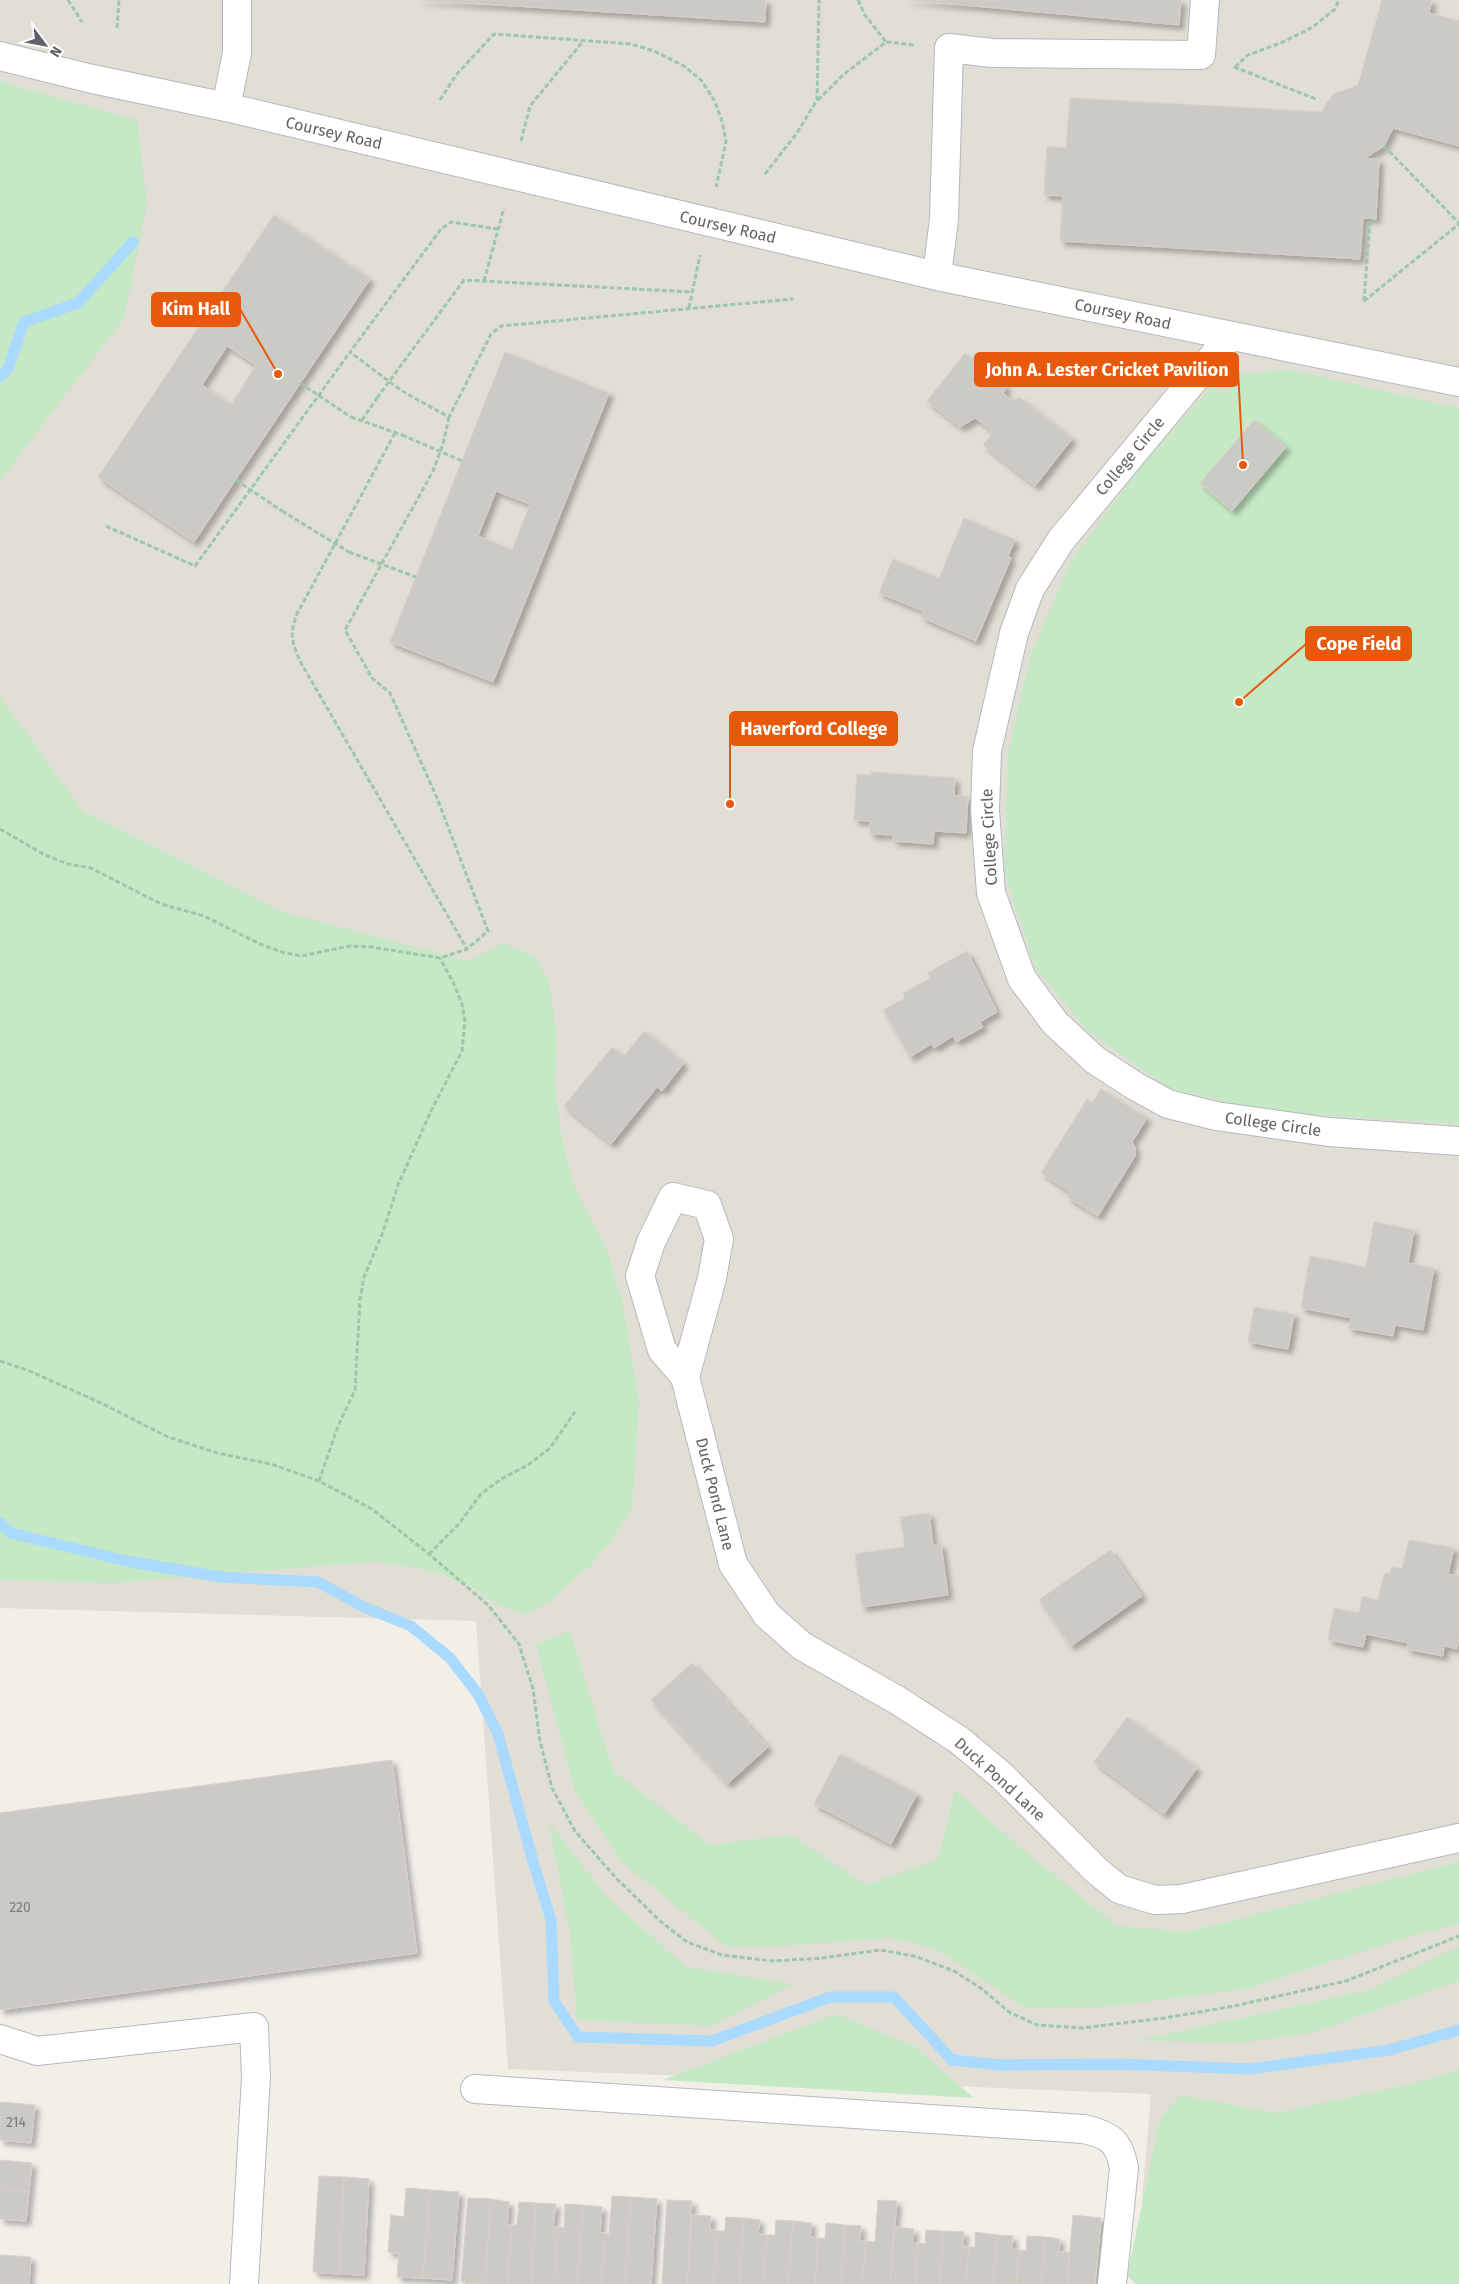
<svg xmlns="http://www.w3.org/2000/svg" width="1459" height="2284" viewBox="0 0 1459 2284" font-family="'Fira Sans',sans-serif">
<style>
.education{fill:#e1ded6}
.green{fill:#c5e8c5}
.lines{fill:none;stroke-linecap:round;stroke-linejoin:round}
.stream{stroke:#aadaff;stroke-width:11}
.building{fill:#cccac5;stroke:#d6d1c6;fill-rule:evenodd;filter:url(#shadow)}
.minor-casing{stroke:#b5b8bc;stroke-width:30}
.path{stroke:#9cc7a9;stroke-width:3;stroke-dasharray:5 2.5;stroke-linecap:butt}
.minor{stroke:#fff;stroke-width:28}
.path-bridge{stroke:#9cc7a9;stroke-width:3;stroke-dasharray:5 2.5;stroke-linecap:butt}
.labels{text-anchor:middle;dominant-baseline:central;stroke-width:4;stroke-linejoin:round;paint-order:stroke}
.number-label{font-size:14px;fill:#7a7d7f}
.street-label{font-size:16px;fill:#5f6368;stroke:#fff}
.leader{fill:none;stroke:#e8590c;stroke-width:2}
.callout-dot{fill:#e8590c;stroke:#fff;stroke-width:2}
.callout{fill:#e8590c;stroke:#e8590c;stroke-width:2}
.callout-label{font-size:18px;text-anchor:middle;font-weight:bold;fill:#fff}
</style>
<defs>
<filter id="shadow"><feDropShadow dx="4.5" dy="4.5" stdDeviation="2.5" flood-color="#0004"/></filter>
</defs>
<rect width="100%" height="100%" fill="#f1efe8"/>
<path class="education" d="M 0,0 L 1459,0 L 1459,2284 L 1135,2284 L 1151,2094 L 508,2069 L 476,1621 L 0,1608 Z"/>
<path class="green" d="M 0,80 L 14,86 L 137,120 L 147,204 L 124,318 L 0,481 Z
M 1288,369 L 1459,408 L 1459,1124 L 1271,1112 L 1170,1089 L 1089,1032 L 1035,968 L 1004,870 L 1008,753 L 1032,651 L 1071,561 L 1142,465 L 1220,377 Z
M 0,697 L 83,811 L 283,912 L 468,961 L 504,943 L 535,957 L 549,981 L 557,1040 L 555,1085 L 562,1139 L 575,1189 L 605,1245 L 622,1300 L 639,1404 L 632,1509 L 611,1541 L 593,1562 L 551,1601 L 526,1615 L 496,1604 L 471,1586 L 428,1570 L 377,1561 L 112,1583 L 0,1580 Z
M 570,1631 L 613,1771 L 710,1845 L 791,1835 L 866,1885 L 938,1860 L 955,1790 L 1016,1844 L 1117,1926 L 1187,1932 L 1459,1862 L 1459,1924 L 1410,1936 L 1246,1989 L 1104,2007 L 1025,2008 L 936,1949 L 892,1938 L 799,1945 L 727,1947 L 623,1863 L 575,1791 L 536,1645 Z
M 549,1823 L 608,1898 L 686,1967 L 793,1984 L 711,2026 L 577,2020 L 570,1933 Z
M 1459,1946 L 1459,1981 L 1311,2033 L 1246,2042 L 1137,2041 L 1369,1990 Z
M 836,2014 L 915,2047 L 974,2098 L 663,2080 Z
M 1459,2070 L 1459,2284 L 1136,2284 L 1127,2276 L 1160,2119 L 1180,2095 L 1276,2113 L 1407,2085 Z"/>
<g class="lines">
<path class="stream" d="M 0,377 L 8,369 L 24,322 L 78,303 L 133,242
M 0,1523 L 11,1533 L 126,1561 L 220,1577 L 318,1582 L 366,1608 L 411,1626 L 450,1658 L 478,1694 L 498,1734 L 534,1865 L 551,1920 L 554,2001 L 578,2037 L 712,2041 L 830,1997 L 894,1997 L 952,2060 L 1001,2065 L 1118,2064 L 1250,2069 L 1389,2050 L 1459,2030"/>
</g>
<path class="building" d="M 420,0 L 766,0 L 765,22 Z
M 909,0 L 1181,0 L 1179,25 Z
M 1382,0 L 1432,0 L 1429,13 L 1459,21 L 1459,146 L 1393,128 L 1384,146 L 1367,157 L 1366,159 L 1379,159 L 1376,219 L 1363,218 L 1360,259 L 1060,241 L 1063,196 L 1044,195 L 1047,146 L 1066,148 L 1070,98 L 1322,112 L 1327,102 L 1334,94 L 1358,85 Z
M 274,215 L 370,279 L 194,542 L 98,477 ZM 227,346 L 256,365 L 231,405 L 202,385 Z
M 505,352 L 609,393 L 493,682 L 390,642 ZM 496,491 L 530,504 L 512,550 L 478,536 Z
M 965,353 L 1007,387 L 1003,393 L 1014,402 L 1019,397 L 1072,439 L 1035,486 L 983,445 L 993,432 L 975,418 L 960,427 L 927,401 Z
M 1254,420 L 1286,447 L 1232,511 L 1200,483 Z
M 964,518 L 1015,540 L 1008,556 L 1011,558 L 976,641 L 921,617 L 923,611 L 879,593 L 893,559 L 939,578 Z
M 871,772 L 955,778 L 954,796 L 968,796 L 966,833 L 934,831 L 933,844 L 893,841 L 893,835 L 870,834 L 870,821 L 854,820 L 857,774 L 871,775 Z
M 967,951 L 997,1012 L 980,1022 L 983,1027 L 956,1042 L 953,1036 L 934,1048 L 931,1044 L 910,1057 L 883,1010 L 905,998 L 903,993 L 931,978 L 927,973 Z
M 644,1031 L 684,1063 L 662,1091 L 657,1087 L 611,1144 L 564,1106 L 612,1047 L 623,1057 Z
M 1101,1089 L 1147,1118 L 1132,1142 L 1135,1148 L 1135,1156 L 1098,1216 L 1067,1197 L 1070,1192 L 1041,1173 L 1087,1099 L 1092,1103 Z
M 1374,1222 L 1414,1230 L 1408,1263 L 1434,1268 L 1423,1330 L 1395,1325 L 1393,1336 L 1348,1328 L 1352,1318 L 1301,1308 L 1310,1256 L 1366,1267 Z
M 1254,1307 L 1294,1314 L 1288,1349 L 1248,1342 Z
M 929,1513 L 933,1545 L 941,1544 L 948,1595 L 862,1607 L 855,1554 L 905,1547 L 900,1517 Z
M 1409,1540 L 1454,1548 L 1448,1574 L 1459,1576 L 1459,1638 L 1457,1649 L 1444,1646 L 1443,1656 L 1407,1649 L 1408,1643 L 1366,1634 L 1363,1647 L 1328,1640 L 1334,1608 L 1359,1613 L 1362,1596 L 1378,1600 L 1384,1573 L 1390,1573 L 1392,1567 L 1402,1569 Z
M 1110,1550 L 1142,1596 L 1071,1646 L 1039,1600 Z
M 692,1663 L 768,1747 L 727,1784 L 651,1700 Z
M 1127,1717 L 1197,1768 L 1164,1814 L 1094,1762 Z
M 840,1754 L 917,1794 L 891,1844 L 814,1804 Z
M 392,1760 L 417,1953 L 0,2010 L 0,1813 Z
M 0,2102 L 35,2105 L 31,2143 L 0,2140 Z
M 0,2160 L 32,2163 L 29,2192 L 0,2189 Z
M 319,2176 L 344,2177 L 339,2274 L 313,2272 Z
M 344,2177 L 369,2179 L 364,2275 L 339,2274 Z
M 406,2188 L 430,2190 L 423,2278 L 397,2277 L 399,2253 L 388,2252 L 391,2215 L 404,2217 Z
M 0,2189 L 29,2192 L 26,2221 L 0,2219 Z
M 430,2190 L 459,2192 L 452,2280 L 423,2278 Z
M 612,2196 L 631,2197 L 625,2284 L 601,2284 L 605,2233 L 609,2234 Z
M 631,2197 L 657,2199 L 651,2284 L 625,2284 Z
M 468,2198 L 491,2199 L 485,2284 L 461,2282 Z
M 491,2199 L 509,2202 L 507,2225 L 512,2225 L 507,2284 L 485,2284 Z
M 667,2200 L 692,2201 L 687,2284 L 662,2284 Z
M 878,2200 L 897,2201 L 890,2284 L 862,2284 L 866,2241 L 875,2242 Z
M 519,2202 L 536,2203 L 531,2284 L 507,2284 L 512,2225 L 517,2225 Z
M 536,2203 L 556,2204 L 553,2227 L 558,2227 L 554,2284 L 531,2284 Z
M 565,2204 L 583,2205 L 577,2284 L 554,2284 L 558,2227 L 564,2228 Z
M 583,2205 L 602,2207 L 600,2233 L 605,2233 L 601,2284 L 577,2284 Z
M 692,2215 L 711,2216 L 710,2230 L 718,2231 L 713,2284 L 687,2284 Z
M 1073,2215 L 1101,2218 L 1095,2284 L 1067,2284 Z
M 726,2217 L 744,2218 L 739,2284 L 713,2284 L 718,2231 L 725,2231 Z
M 744,2218 L 760,2220 L 758,2234 L 767,2235 L 762,2284 L 739,2284 Z
M 776,2220 L 793,2221 L 788,2284 L 762,2284 L 767,2235 L 775,2235 Z
M 793,2221 L 812,2223 L 810,2237 L 818,2238 L 815,2284 L 788,2284 Z
M 826,2223 L 845,2225 L 841,2284 L 815,2284 L 818,2238 L 825,2239 Z
M 845,2225 L 861,2226 L 860,2241 L 866,2241 L 862,2284 L 841,2284 Z
M 894,2227 L 914,2229 L 913,2244 L 918,2243 L 915,2284 L 890,2284 Z
M 926,2230 L 943,2231 L 940,2284 L 915,2284 L 918,2243 L 925,2244 Z
M 943,2231 L 964,2232 L 963,2246 L 969,2247 L 966,2284 L 940,2284 Z
M 975,2232 L 997,2235 L 993,2284 L 966,2284 L 969,2247 L 975,2247 Z
M 997,2235 L 1013,2236 L 1012,2249 L 1019,2250 L 1016,2284 L 993,2284 Z
M 1027,2236 L 1045,2237 L 1041,2284 L 1016,2284 L 1019,2250 L 1026,2251 Z
M 1045,2237 L 1060,2239 L 1059,2252 L 1069,2253 L 1067,2284 L 1041,2284 Z
M 0,2255 L 31,2257 L 29,2284 L 0,2284 Z"/>
<g class="lines">
<defs>
<path id="minor" d="M 0,56 L 88,78 L 226,107 L 937,276 L 1459,382
M 226,107 L 237,53 L 237,0
M 937,276 L 944,219 L 949,48 L 992,53 L 1201,55 L 1205,0
M 1230,336 L 1061,540 L 1030,589 L 1014,633 L 987,751 L 985,810 L 991,893 L 1022,979 L 1055,1023 L 1095,1060 L 1135,1086 L 1168,1104 L 1216,1116 L 1329,1132 L 1459,1141
M 685,1377 L 712,1278 L 719,1239 L 707,1205 L 673,1197 L 651,1242 L 640,1276 L 662,1350 L 685,1377 L 733,1564 L 767,1615 L 802,1646 L 897,1700 L 959,1740 L 1002,1776 L 1097,1871 L 1119,1889 L 1155,1900 L 1182,1899 L 1459,1838
M 0,2039 L 37,2051 L 254,2027 L 256,2077 L 244,2284
M 475,2089 L 1084,2129 C 1110,2135 1119,2141 1124,2168 L 1112,2284"/>
</defs>
<use href="#minor" class="minor-casing"/>
<path class="path" d="M 68,0 L 82,22
M 858,0 L 865,15 L 886,42
M 117,28 L 119,0
M 1234,67 L 1316,99
M 1235,67 L 1248,55 L 1283,42 L 1313,27 L 1335,9 L 1339,0
M 440,100 L 456,75 L 494,34 L 631,44 L 654,51 L 684,66 L 701,80 L 714,100 L 722,121 L 726,142 L 716,187
M 818,100 L 843,75 L 886,42 L 915,45
M 521,141 L 530,106 L 584,40
M 1384,146 L 1459,223
M 765,174 L 797,133 L 817,100 L 819,0
M 498,229 L 451,222 L 441,229 L 350,352 L 402,391 L 449,417 L 491,334 L 501,326 L 793,299
M 484,281 L 504,208
M 1364,301 L 1459,224
M 1364,301 L 1370,218
M 689,308 L 700,255
M 399,368 L 464,280 L 692,292
M 351,417 L 402,435
M 362,420 L 377,398
M 395,433 L 297,614 C 289,635 292,643 301,663 L 467,949
M 282,511 L 349,552
M 106,526 L 195,566 L 350,352
M 0,829 L 43,854 L 68,864 L 91,868 L 161,904 L 204,916 L 260,944 L 282,952 L 301,956 L 350,946 L 372,947 L 440,958 L 467,949 L 488,931 L 437,798 L 390,693 L 372,678 L 345,630 L 433,471 L 443,444 L 449,417
M 0,1361 L 27,1370 L 101,1403 L 168,1437 L 217,1453 L 271,1464 L 319,1481 L 372,1509 L 429,1554 L 488,1605 L 519,1644 L 533,1689 L 540,1741 L 552,1788 L 575,1831 L 615,1877 L 660,1921 L 687,1942 L 722,1955 L 773,1961 L 822,1958 L 880,1950 L 914,1956 L 954,1971 L 982,1989 L 1009,2012 L 1037,2025 L 1082,2028 L 1164,2018 L 1234,2006 L 1346,1981 L 1459,1936
M 319,1481 L 338,1426 L 355,1390 L 360,1299 L 364,1277 L 383,1232 L 398,1185 L 431,1111 L 462,1051 L 465,1021 L 462,1004 L 454,984 L 440,958
M 429,1554 L 458,1525 L 481,1494 L 501,1479 L 528,1465 L 550,1448 L 575,1412"/>
<use href="#minor" class="minor"/>
<path class="path-bridge" d="M 300,383 L 351,417
M 377,398 L 399,368
M 402,435 L 462,461
M 236,480 L 282,511
M 349,552 L 416,577"/>
</g>
<g class="labels">
<g class="number-label">
<text x="20" y="1907">220</text>
<text x="16" y="2122">214</text>
</g>
<g class="street-label">
<text transform="translate(334 133) rotate(13)">Coursey Road</text>
<text transform="translate(728 227) rotate(13)">Coursey Road</text>
<text transform="translate(1123 314) rotate(12)">Coursey Road</text>
<text transform="translate(1130 456) rotate(-50)">College Circle</text>
<text transform="translate(989 837) rotate(-93)">College Circle</text>
<text transform="translate(1273 1124) rotate(8)">College Circle</text>
<text transform="translate(715 1494) rotate(76)">Duck Pond Lane</text>
<text transform="translate(1000 1779) rotate(42)">Duck Pond Lane</text>
</g>
</g>
<path class="leader" d="M278 374L240 309M1243 465L1238 370M1239 702L1306 644M730 804L730 729"/>
<g class="callout-dot">
<circle cx="278" cy="374" r="5"/>
<circle cx="1243" cy="465" r="5"/>
<circle cx="1239" cy="702" r="5"/>
<circle cx="730" cy="804" r="5"/>
</g>
<g class="callout">
<rect x="152" y="293" width="88" height="33" rx="5"/>
<rect x="975" y="353" width="263" height="33" rx="5"/>
<rect x="1306" y="627" width="105" height="33" rx="5"/>
<rect x="730" y="712" width="167" height="33" rx="5"/>
</g>
<g class="callout-label">
<text x="196" y="315">Kim Hall</text>
<text x="1107" y="376">John A. Lester Cricket Pavilion</text>
<text x="1359" y="650">Cope Field</text>
<text x="814" y="735">Haverford College</text>
</g>
<g transform="translate(45 45) rotate(122)" stroke="#ffffff" stroke-width="4" paint-order="stroke">
<path d="M0-4L9 19L0 12L-9 19Z" fill="#5f6368"/>
<text y="-8" font-size="14" font-weight="bold" text-anchor="middle" fill="#5f6368">N</text>
</g>
</svg>
